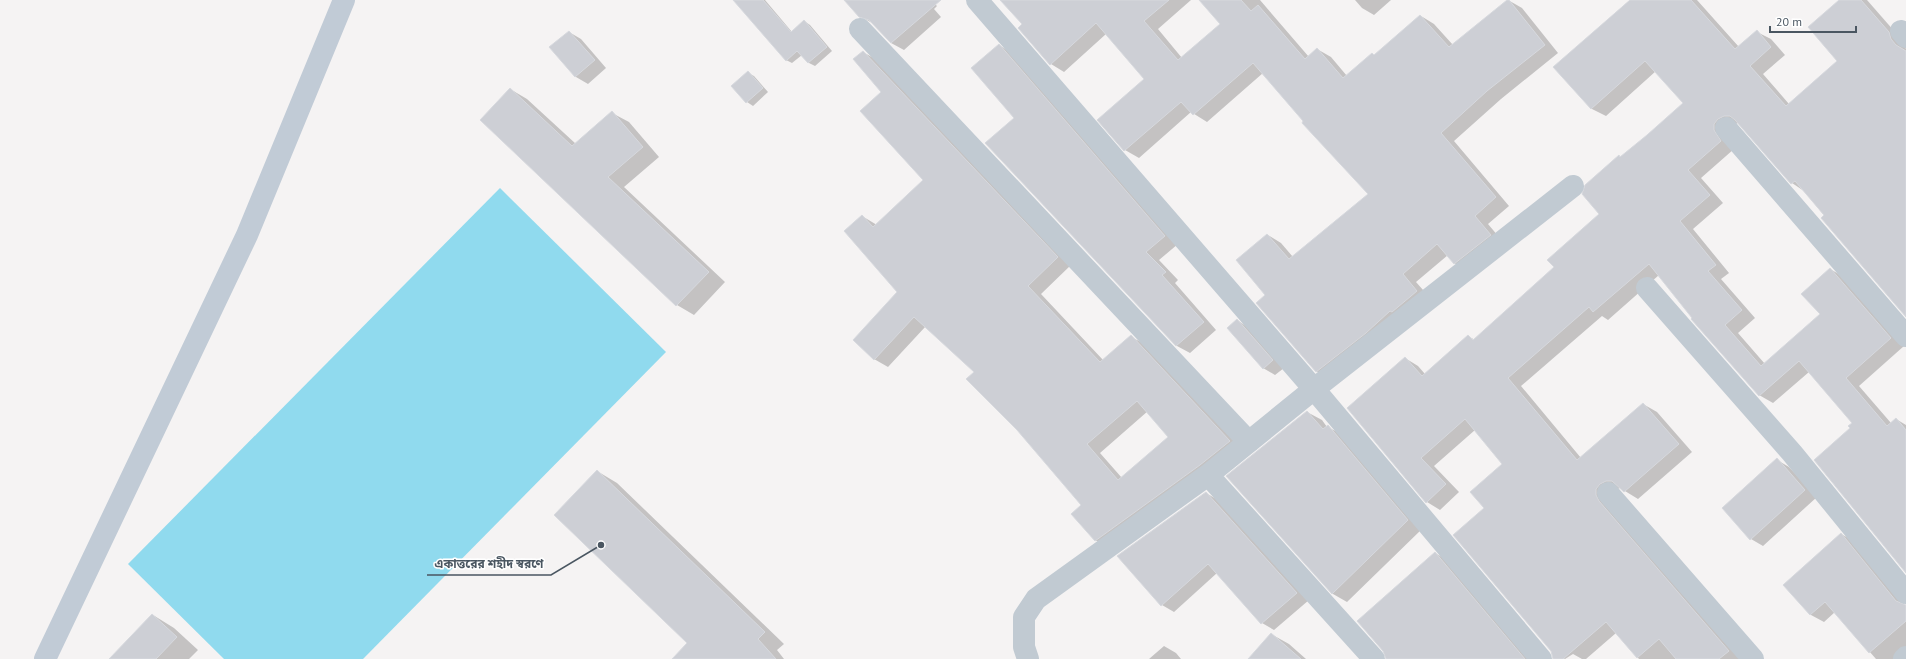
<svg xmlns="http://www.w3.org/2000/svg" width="1906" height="659" viewBox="0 0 1906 659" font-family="'PT Sans','Noto Sans Bengali',sans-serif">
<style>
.water{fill:#90daee}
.shadow{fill:#0003;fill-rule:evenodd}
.building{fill:#cdcfd5;stroke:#d7d9de;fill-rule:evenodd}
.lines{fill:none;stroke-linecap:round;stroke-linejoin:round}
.minor{stroke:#c1cad2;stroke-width:22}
.secondary{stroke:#c1cbd6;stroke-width:22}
.leader{fill:none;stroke:#4a5661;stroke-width:1.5}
.callout-dot{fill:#4a5661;stroke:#fff;stroke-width:1.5}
.callout-label{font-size:12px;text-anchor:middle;font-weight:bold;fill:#4a5661;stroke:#fff;stroke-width:3;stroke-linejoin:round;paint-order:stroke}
</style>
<rect width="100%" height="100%" fill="#f5f3f3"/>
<path class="water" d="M 500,188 L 666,352 L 363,659 L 224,659 L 128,564 Z"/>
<path class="shadow" d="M 750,0 L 765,0 L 792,32 L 804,21 L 810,25 L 832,51 L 815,66 L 809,63 L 802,55 L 792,63 L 786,60 Z
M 846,0 L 931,0 L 937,6 L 934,9 L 941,17 L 904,50 L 891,43 L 872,23 L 860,16 Z
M 1001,0 L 1191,0 L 1158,29 L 1182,58 L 1221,24 L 1221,0 L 1260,0 L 1309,57 L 1317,49 L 1331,57 L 1347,76 L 1375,56 L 1421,16 L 1434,24 L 1453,45 L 1508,0 L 1522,8 L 1558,53 L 1501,99 L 1454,141 L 1509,206 L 1488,224 L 1504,243 L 1468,271 L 1454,263 L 1448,255 L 1416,282 L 1431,299 L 1330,379 L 1316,371 L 1266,295 L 1268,235 L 1281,243 L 1293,257 L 1370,194 L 1263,73 L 1207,122 L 1191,112 L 1139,158 L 1125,150 L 1146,79 L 1106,34 L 1064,72 L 1051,64 L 1023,24 Z
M 1355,0 L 1391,0 L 1374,15 L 1362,8 Z
M 1630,0 L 1697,0 L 1739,47 L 1757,32 L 1771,39 L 1785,55 L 1763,74 L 1789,104 L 1838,61 L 1841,0 L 1867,0 L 1902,40 L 1906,49 L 1906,315 L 1804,191 L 1792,183 L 1738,123 L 1731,126 L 1734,149 L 1701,178 L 1723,203 L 1693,229 L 1729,273 L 1721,279 L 1755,318 L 1738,333 L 1765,364 L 1821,314 L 1830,269 L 1844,277 L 1904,346 L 1859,386 L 1891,423 L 1896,419 L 1906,425 L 1906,572 L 1851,429 L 1853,423 L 1809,372 L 1773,403 L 1759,395 L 1659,275 L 1608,320 L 1602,316 L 1521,386 L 1581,458 L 1643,404 L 1657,412 L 1692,452 L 1638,499 L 1620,488 L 1613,491 L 1742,659 L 1639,659 L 1616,633 L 1586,659 L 1582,659 L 1573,654 L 1565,659 L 1552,652 L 1485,508 L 1504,464 L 1475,430 L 1434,466 L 1459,492 L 1440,510 L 1427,502 L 1405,358 L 1418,366 L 1425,374 L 1468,336 L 1475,340 L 1556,268 L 1601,215 L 1621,158 L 1685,103 L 1656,71 L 1606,116 L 1592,109 L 1554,67 Z
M 569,32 L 581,39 L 606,68 L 588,84 L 576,77 L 551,48 Z
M 999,45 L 1012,53 L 1178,244 L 1159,260 L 1178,280 L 1175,283 L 1216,330 L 1190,353 L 1177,346 L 986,143 L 1015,118 Z
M 863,52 L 877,60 L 1071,265 L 1041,294 L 1104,361 L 1131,337 L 1145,344 L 1243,449 L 1109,548 L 1095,540 L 1082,505 L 975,372 L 926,326 L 888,367 L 874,359 L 899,292 L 862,216 L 877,225 L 924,180 ZM 1148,411 L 1170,437 L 1122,478 L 1100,453 Z
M 748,73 L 754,76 L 768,92 L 753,106 L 747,102 L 733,86 Z
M 510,89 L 527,99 L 576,144 L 612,113 L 629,122 L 659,157 L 624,187 L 725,282 L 694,315 L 677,305 L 482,120 Z
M 1237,320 L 1249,328 L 1284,368 L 1275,375 L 1263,368 Z
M 1307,412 L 1322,420 L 1327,427 L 1342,434 L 1422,529 L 1347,602 L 1333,594 L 1228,477 Z
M 1777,460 L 1789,467 L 1817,497 L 1763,546 L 1751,539 Z
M 597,471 L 617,483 L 784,644 L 777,650 L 784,659 L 673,659 L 689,643 Z
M 1206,493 L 1218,500 L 1309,600 L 1274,630 L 1262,623 L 1217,573 L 1174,612 L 1162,605 Z
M 1841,534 L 1854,541 L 1906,606 L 1906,659 L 1876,659 L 1835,612 L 1824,622 L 1811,615 L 1784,585 Z
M 1435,553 L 1449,561 L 1532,659 L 1387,659 Z
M 153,615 L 174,628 L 198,650 L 189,659 L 111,659 Z
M 1271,634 L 1289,644 L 1306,659 L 1249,659 Z
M 1164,646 L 1176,653 L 1181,659 L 1149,659 Z"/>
<path class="building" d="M 733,0 L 763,0 L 791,32 L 804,20 L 827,47 L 808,63 L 797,51 L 786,61 Z
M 844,0 L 941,0 L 891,43 L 869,20 L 859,17 Z
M 1000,0 L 1169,0 L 1144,21 L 1178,60 L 1220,24 L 1199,0 L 1241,0 L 1251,11 L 1258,5 L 1305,59 L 1317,48 L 1343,78 L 1372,53 L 1374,55 L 1420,15 L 1449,47 L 1507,0 L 1509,0 L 1545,45 L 1487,91 L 1441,133 L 1496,197 L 1475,216 L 1491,235 L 1454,264 L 1437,244 L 1403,274 L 1417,291 L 1392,312 L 1390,311 L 1366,333 L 1316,372 L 1256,303 L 1265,295 L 1236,260 L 1267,234 L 1289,259 L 1368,194 L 1302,123 L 1303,121 L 1253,63 L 1193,115 L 1181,102 L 1124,151 L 1097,120 L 1144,79 L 1096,23 L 1050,65 L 1018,28 L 1022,24 Z
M 1630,0 L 1691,0 L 1735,49 L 1757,30 L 1771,47 L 1750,66 L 1786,106 L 1837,61 L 1808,27 L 1839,0 L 1861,0 L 1889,32 L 1891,39 L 1896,45 L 1906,51 L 1906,317 L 1821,218 L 1824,215 L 1795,181 L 1791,184 L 1735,120 L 1730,116 L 1724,116 L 1718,119 L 1714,124 L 1714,130 L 1721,141 L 1688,170 L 1710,195 L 1680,221 L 1716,265 L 1708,271 L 1742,310 L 1725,325 L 1761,366 L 1820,314 L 1801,294 L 1830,268 L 1891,338 L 1846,378 L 1887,426 L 1896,418 L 1906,430 L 1906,573 L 1814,460 L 1850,428 L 1848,426 L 1852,423 L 1799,361 L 1759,396 L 1691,319 L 1692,318 L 1649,264 L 1593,312 L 1589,307 L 1508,378 L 1577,460 L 1643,403 L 1679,444 L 1624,492 L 1612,481 L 1606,481 L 1600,484 L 1596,489 L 1596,495 L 1599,501 L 1729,651 L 1719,659 L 1676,659 L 1659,639 L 1637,658 L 1606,622 L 1563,659 L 1553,659 L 1551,651 L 1453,535 L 1484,508 L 1470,492 L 1502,464 L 1465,419 L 1421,458 L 1446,484 L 1426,503 L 1347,408 L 1405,357 L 1422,376 L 1468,335 L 1473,340 L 1554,267 L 1547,260 L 1599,214 L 1582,194 L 1585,185 L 1619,155 L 1620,157 L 1647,135 L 1683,103 L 1645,61 L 1591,109 L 1553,67 Z
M 569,31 L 595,60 L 575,77 L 549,47 Z
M 999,44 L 1165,236 L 1146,252 L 1166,272 L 1162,275 L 1204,322 L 1176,346 L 985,143 L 1014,118 L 971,68 Z
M 863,51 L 1058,257 L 1028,286 L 1100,362 L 1131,335 L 1230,441 L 1200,465 L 1095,541 L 1071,514 L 1081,505 L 1017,430 L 966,379 L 974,372 L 914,317 L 874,360 L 853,340 L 897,292 L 844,231 L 862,215 L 873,227 L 923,180 L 860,111 L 881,92 L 853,59 ZM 1137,401 L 1168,437 L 1118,480 L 1087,444 Z
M 748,71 L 763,88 L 746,103 L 731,86 Z
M 510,88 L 572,146 L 612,111 L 643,147 L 608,177 L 709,272 L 676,306 L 480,120 Z
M 1237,319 L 1273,360 L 1263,369 L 1227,328 Z
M 1307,411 L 1323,429 L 1328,425 L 1408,520 L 1332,594 L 1226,476 Z
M 1777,458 L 1805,490 L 1750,540 L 1722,508 Z
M 597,470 L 765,632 L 758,639 L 776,659 L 672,659 L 687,643 L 554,515 Z
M 1206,492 L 1297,593 L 1261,624 L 1208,564 L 1161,606 L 1117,556 Z
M 1841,533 L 1896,601 L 1906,605 L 1906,621 L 1869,653 L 1825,602 L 1810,615 L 1783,585 Z
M 1435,552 L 1525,659 L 1386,659 L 1383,651 L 1357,621 Z
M 152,614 L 177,637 L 156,659 L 109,659 Z
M 1271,633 L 1301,659 L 1248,659 Z"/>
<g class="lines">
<path class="minor" d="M 977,0 L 1314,389 L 1541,659
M 860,29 L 1249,442
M 1901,31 L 1906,37
M 1726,128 L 1906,336
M 1647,288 L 1792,453 L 1906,593
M 1208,475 L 1374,659
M 1608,493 L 1753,659
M 1028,659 L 1024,647 L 1024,617 L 1036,599 L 1208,475 L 1314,389 L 1573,186
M 1904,659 L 1906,657"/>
<path class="secondary" d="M 45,659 L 247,235 L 344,0"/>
</g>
<path class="leader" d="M601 545L551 575H427"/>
<circle class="callout-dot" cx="601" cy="545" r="4"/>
<g class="callout-label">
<text x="489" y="568">একাত্তরের শহীদ স্বরণে</text>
</g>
<path d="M1770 26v6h86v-6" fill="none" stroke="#4a5661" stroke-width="2"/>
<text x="1776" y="26" font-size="12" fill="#4a5661" stroke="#ffffff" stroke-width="3" paint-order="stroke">20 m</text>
</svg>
